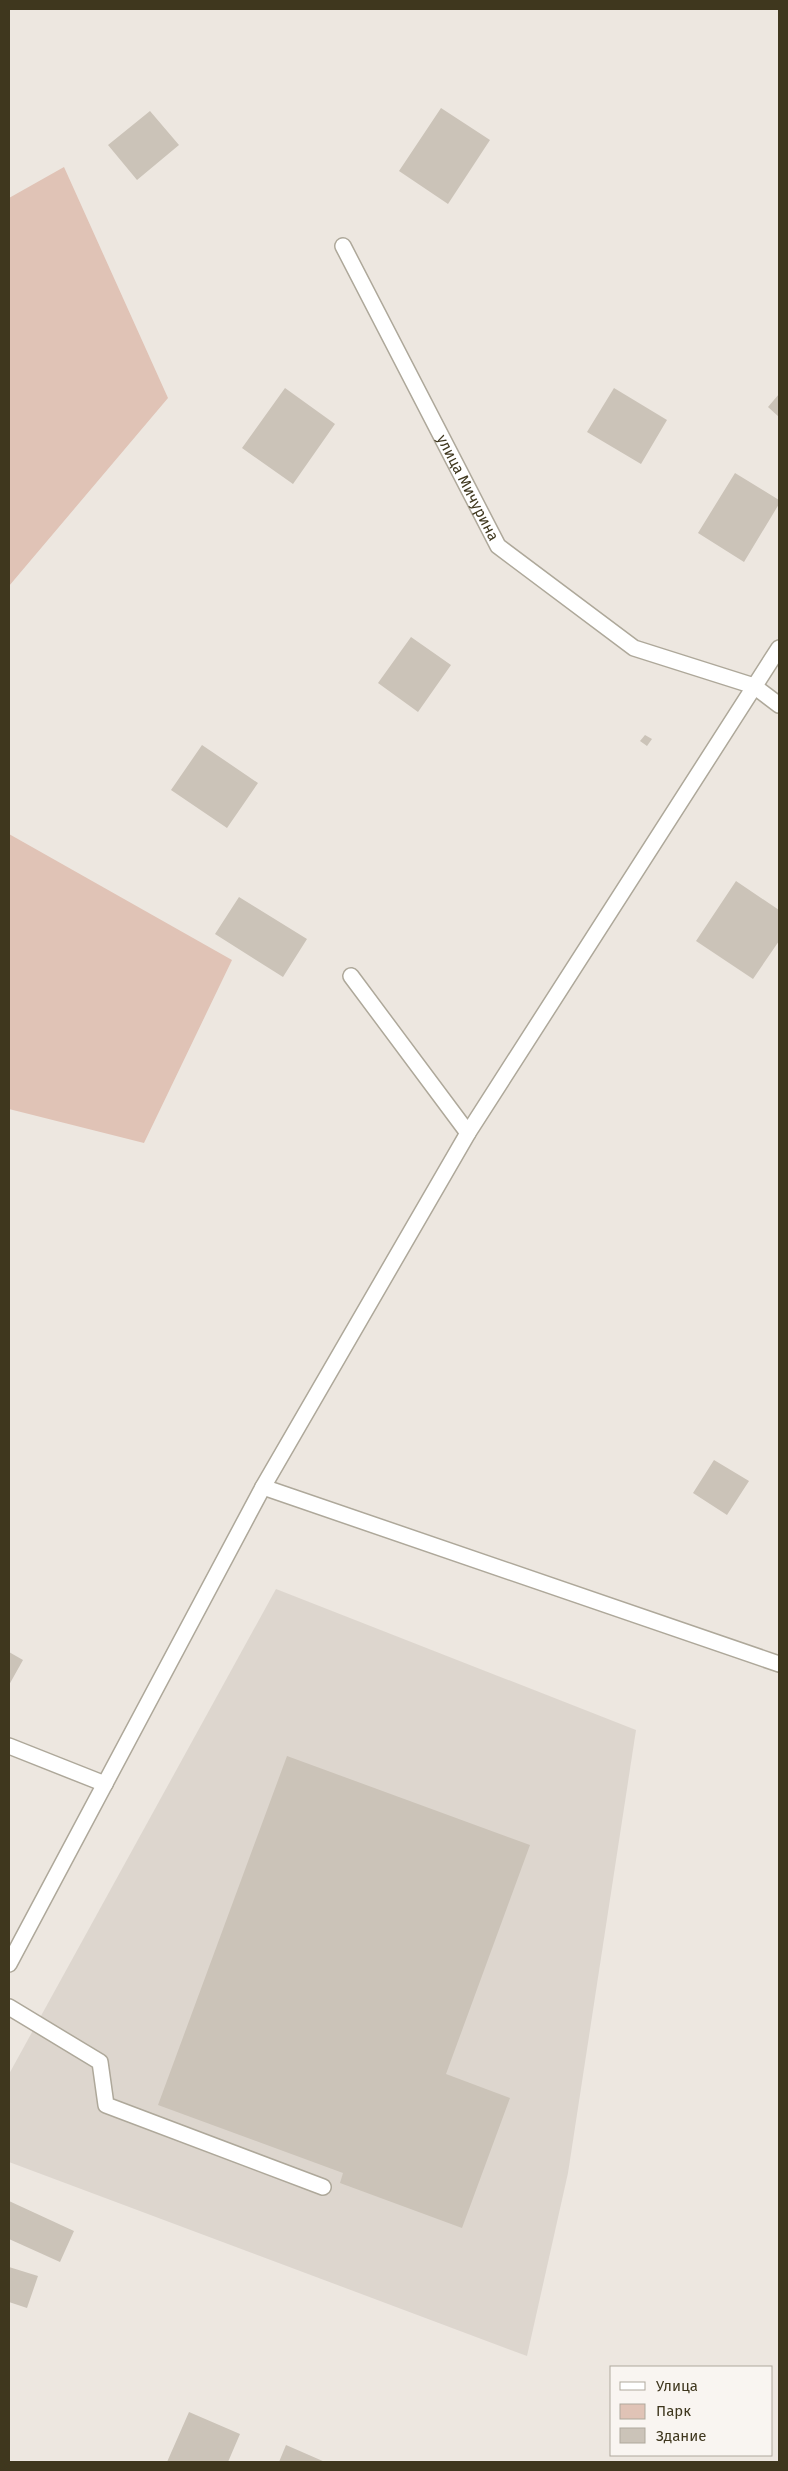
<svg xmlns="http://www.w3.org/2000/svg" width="788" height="2471" viewBox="0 0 788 2471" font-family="'Fira Sans',sans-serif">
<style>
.built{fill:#ddd6ce}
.green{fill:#e0c3b6}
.building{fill:#cbc3b8}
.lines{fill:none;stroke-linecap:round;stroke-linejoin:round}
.service-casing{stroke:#aea89a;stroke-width:18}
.minor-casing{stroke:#aea89a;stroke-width:18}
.tertiary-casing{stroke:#aea89a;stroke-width:18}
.service{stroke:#fff;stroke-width:15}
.minor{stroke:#fff;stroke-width:15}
.tertiary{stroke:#fff;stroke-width:15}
.labels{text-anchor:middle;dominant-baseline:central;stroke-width:4.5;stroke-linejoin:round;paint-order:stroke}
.street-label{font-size:15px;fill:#3f371e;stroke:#f9f5f1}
</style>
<rect width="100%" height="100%" fill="#ede7e0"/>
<path class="built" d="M 276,1589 L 636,1730 L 568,2173 L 527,2356 L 9,2162 L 9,2074 Z"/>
<path class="green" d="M 64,167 L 168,398 L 9,586 L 9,198 Z
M 9,834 L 232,960 L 144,1143 L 9,1109 Z"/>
<path class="building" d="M 441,108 L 490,140 L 448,204 L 399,171 Z
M 150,111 L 179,145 L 137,180 L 108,145 Z
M 285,388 L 335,424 L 293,484 L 242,448 Z
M 614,388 L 667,420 L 641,464 L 587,432 Z
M 779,394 L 779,417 L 768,407 Z
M 735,473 L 779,500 L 779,504 L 744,562 L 698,533 Z
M 411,637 L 451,665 L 418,712 L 378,683 Z
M 645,735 L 652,739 L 647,746 L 640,741 Z
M 202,745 L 258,783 L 227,828 L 171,790 Z
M 736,881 L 779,910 L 779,941 L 753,979 L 696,941 Z
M 239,897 L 307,939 L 283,977 L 215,934 Z
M 714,1460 L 749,1481 L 727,1515 L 693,1493 Z
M 9,1652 L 23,1660 L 9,1685 Z
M 287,1756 L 530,1845 L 446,2074 L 510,2098 L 462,2228 L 340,2183 L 343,2173 L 158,2105 Z
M 9,2201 L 74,2231 L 60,2262 L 9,2239 Z
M 9,2267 L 38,2276 L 27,2308 L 9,2302 Z
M 189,2412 L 240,2434 L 228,2462 L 167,2462 Z
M 286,2445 L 325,2462 L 279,2462 Z"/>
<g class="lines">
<defs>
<path id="service" d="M 351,976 L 468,1133
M 263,1487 L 779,1664
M 9,1746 L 105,1784
M 9,2007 L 100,2062 L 106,2105 L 323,2187"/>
<g id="minor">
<path id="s1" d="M 343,246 L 498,546 L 634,648 L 754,686 L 779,705"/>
</g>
<path id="tertiary" d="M 9,1964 L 263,1487 L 468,1133 L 779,648"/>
</defs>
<use href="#service" class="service-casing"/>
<use href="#minor" class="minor-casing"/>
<use href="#tertiary" class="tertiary-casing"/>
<use href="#service" class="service"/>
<use href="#minor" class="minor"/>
<use href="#tertiary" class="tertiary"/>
</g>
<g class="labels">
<g class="street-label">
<text stroke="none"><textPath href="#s1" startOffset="272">улица Мичурина</textPath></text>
</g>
</g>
<rect width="788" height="2471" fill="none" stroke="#3f371e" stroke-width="20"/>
<rect x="610" y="2366" width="162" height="90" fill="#f9f5f1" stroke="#afa99d"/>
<rect x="620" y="2382" width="25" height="8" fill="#ffffff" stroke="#afa99d"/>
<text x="656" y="2391" font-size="15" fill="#3f371e">Улица</text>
<rect x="620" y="2404" width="25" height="15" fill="#e0c3b6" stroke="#afa99d"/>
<text x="656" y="2416" font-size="15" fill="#3f371e">Парк</text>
<rect x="620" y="2428" width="25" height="15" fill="#cbc3b8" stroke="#afa99d"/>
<text x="656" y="2441" font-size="15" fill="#3f371e">Здание</text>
</svg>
